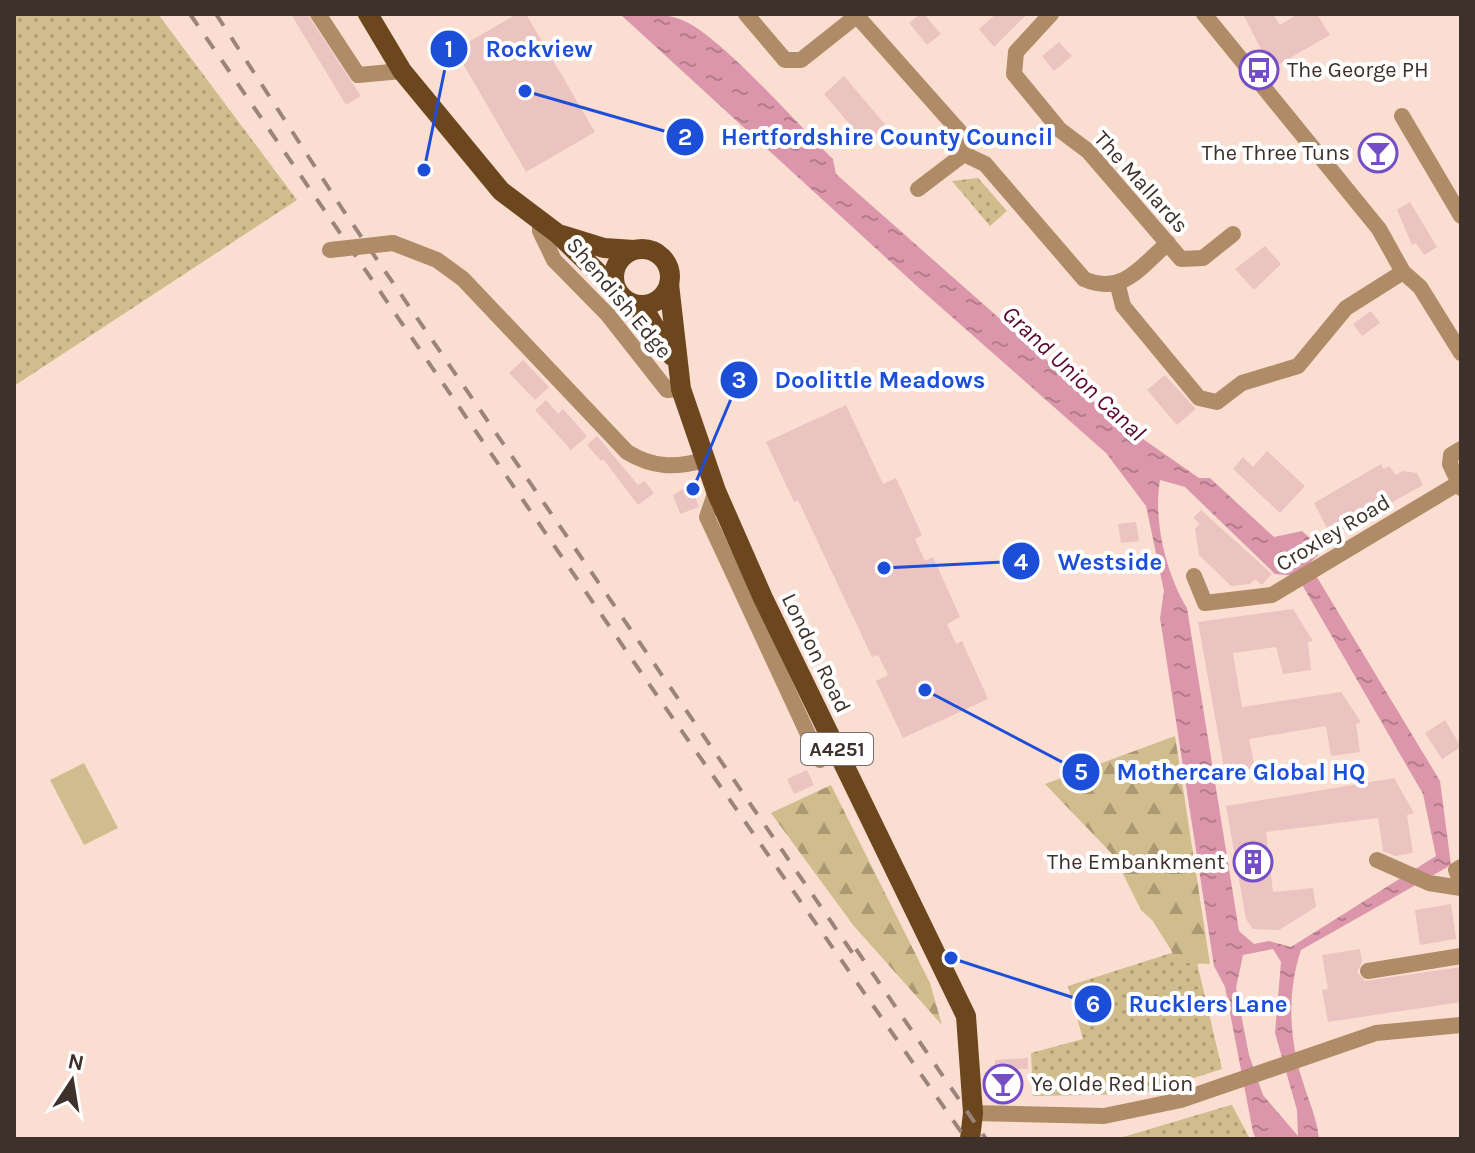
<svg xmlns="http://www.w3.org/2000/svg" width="1475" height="1153" viewBox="0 0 1475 1153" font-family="Karla,sans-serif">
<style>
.green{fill:url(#green-dots)}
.forest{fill:url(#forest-firs)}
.pitch{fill:#d0bc8d}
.water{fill:url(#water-ripples);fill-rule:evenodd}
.building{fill:#ebc3c1}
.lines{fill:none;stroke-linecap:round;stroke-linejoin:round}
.minor{stroke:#af8b67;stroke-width:16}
.tertiary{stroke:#af8b67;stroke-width:16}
.primary{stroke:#6c471e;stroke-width:20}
.rail{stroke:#9a847b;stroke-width:4;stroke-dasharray:14 14;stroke-linecap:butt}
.minor-bridge{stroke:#af8b67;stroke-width:16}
.labels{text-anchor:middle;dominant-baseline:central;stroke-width:8;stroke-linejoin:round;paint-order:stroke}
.shield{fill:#fff;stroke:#786e6a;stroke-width:2}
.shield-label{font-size:20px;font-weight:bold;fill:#3e302a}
.poi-label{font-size:22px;fill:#3e302a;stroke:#fff;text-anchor:start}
.street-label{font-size:22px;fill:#3e302a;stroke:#fff}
.water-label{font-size:24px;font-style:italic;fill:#5a062d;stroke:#fff}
.leader{fill:none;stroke:#1d4ed8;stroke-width:3}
.callout-dot{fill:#1d4ed8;stroke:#fff;stroke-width:3}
.mark-label{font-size:24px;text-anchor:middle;font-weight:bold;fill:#fff}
.callout-label{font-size:24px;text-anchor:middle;font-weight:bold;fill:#1d4ed8;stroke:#fff;stroke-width:8;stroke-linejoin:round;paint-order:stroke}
</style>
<defs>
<pattern id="green-dots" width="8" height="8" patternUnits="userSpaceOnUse" patternTransform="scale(2)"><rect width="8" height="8" fill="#d0bc8d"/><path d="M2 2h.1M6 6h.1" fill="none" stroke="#aa9973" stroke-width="1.8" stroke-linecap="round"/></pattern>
<pattern id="forest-firs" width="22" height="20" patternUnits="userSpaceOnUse" patternTransform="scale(2)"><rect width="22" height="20" fill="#d0bc8d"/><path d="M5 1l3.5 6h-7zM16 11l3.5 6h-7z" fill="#aa9973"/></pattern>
<pattern id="water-ripples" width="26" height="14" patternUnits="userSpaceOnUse" patternTransform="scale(2)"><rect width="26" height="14" fill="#dc96ab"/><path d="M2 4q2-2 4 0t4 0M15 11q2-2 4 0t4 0" fill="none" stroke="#b47b8b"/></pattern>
</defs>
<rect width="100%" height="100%" fill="#fbded2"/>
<path class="green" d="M 14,14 L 158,14 L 297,200 L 14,386 Z
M 978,178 L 1007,211 L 990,226 L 952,181 Z
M 1193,946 L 1222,1069 L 1143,1094 L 1033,1096 L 1031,1053 L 1083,1039 L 1068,986 Z
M 1232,1105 L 1250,1139 L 1116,1139 L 1231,1105 Z"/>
<path class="forest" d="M 1175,736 L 1210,964 L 1188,963 L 1174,955 L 1153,921 L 1141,910 L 1114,856 L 1045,784 Z
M 831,785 L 930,983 L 942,1025 L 853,925 L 771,813 Z"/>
<path class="pitch" d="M 84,763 L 118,828 L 84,845 L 50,780 Z"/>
<path class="water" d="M 620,14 C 641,14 662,12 682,20 C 719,34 801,128 833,159 L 836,174 L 1110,416 L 1199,478 L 1210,478 L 1274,537 L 1302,531 L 1323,550 L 1309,564 L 1440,781 L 1451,865 L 1301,950 C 1287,992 1289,1038 1302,1079 C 1308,1100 1317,1117 1319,1139 L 1256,1139 L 1253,1132 L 1225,987 L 1214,966 L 1160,618 L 1164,591 L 1146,506 L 1106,453 L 919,288 ZM 1160,480 L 1185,487 L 1275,574 L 1297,576 L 1423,794 L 1436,856 L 1291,947 L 1269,941 L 1254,944 L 1239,931 L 1187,608 C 1166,574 1153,520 1160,480 ZM 1273,949 L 1281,962 L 1275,1033 L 1297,1110 L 1298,1136 L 1263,1095 L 1249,1055 L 1236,988 L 1243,955 Z"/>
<path class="building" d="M 291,14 L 307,14 L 361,96 L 346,105 Z
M 517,14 L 526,14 L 595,132 L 526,172 L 455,50 Z
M 920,14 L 924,14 L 941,34 L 927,45 L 909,23 Z
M 996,14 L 1027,14 L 994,47 L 979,29 Z
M 1243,14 L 1273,14 L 1280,25 L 1298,14 L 1317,14 L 1330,35 L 1271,69 Z
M 1059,42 L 1072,56 L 1054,71 L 1042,56 Z
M 844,76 L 889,129 L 868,146 L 824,94 Z
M 1410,202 L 1437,247 L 1424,255 L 1416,243 L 1412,245 L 1397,210 Z
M 1265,246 L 1281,264 L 1254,290 L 1235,269 Z
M 1371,311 L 1380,323 L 1362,336 L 1353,324 Z
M 523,360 L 549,387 L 535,400 L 509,373 Z
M 1165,375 L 1196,409 L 1177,425 L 1147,390 Z
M 546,400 L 558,414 L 563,409 L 587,436 L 571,450 L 535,410 Z
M 846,405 L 883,484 L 896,478 L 922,535 L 915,539 L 925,561 L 933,557 L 960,617 L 947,624 L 956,644 L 962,641 L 988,699 L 903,738 L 876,681 L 888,675 L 878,655 L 872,657 L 798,500 L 794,502 L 766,442 Z
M 597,436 L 638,485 L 644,481 L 654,493 L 638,505 L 603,459 L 601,461 L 587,445 Z
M 1267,451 L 1305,486 L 1280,513 L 1233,469 L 1243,457 L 1253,467 Z
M 1381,464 L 1383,469 L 1389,466 L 1396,475 L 1403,471 L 1417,473 L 1423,485 L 1331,536 L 1314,503 Z
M 691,484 L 699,507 L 680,514 L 673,495 Z
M 1201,510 L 1272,574 L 1262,585 L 1255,579 L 1250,584 L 1231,586 L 1199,555 L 1195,529 L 1200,524 L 1193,518 Z
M 1136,522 L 1139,541 L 1121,543 L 1118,524 Z
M 1293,609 L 1313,641 L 1308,642 L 1311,670 L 1283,674 L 1276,647 L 1233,653 L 1242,707 L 1341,692 L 1361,722 L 1356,724 L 1360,752 L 1331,756 L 1326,726 L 1249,739 L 1255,768 L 1225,773 L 1198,622 Z
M 1445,720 L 1461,747 L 1442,759 L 1425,733 Z
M 807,770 L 814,785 L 794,794 L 787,779 Z
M 1394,778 L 1414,813 L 1407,815 L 1413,853 L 1395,856 L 1383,851 L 1378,818 L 1266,832 L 1273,892 L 1313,888 L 1316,907 L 1279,930 L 1253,929 L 1246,919 L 1226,806 Z
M 1451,904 L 1456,939 L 1420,945 L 1415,910 Z
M 1360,949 L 1362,962 L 1357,972 L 1365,981 L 1461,967 L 1461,1002 L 1328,1022 L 1322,990 L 1328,989 L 1322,955 Z
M 1028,1058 L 1028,1069 L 1010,1069 L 1015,1098 L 997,1102 L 990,1066 L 995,1065 L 995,1060 Z"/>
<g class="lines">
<path class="minor" d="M 318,14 L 358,75 L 402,71
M 746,14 L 785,60 L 801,60 L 859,14
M 1051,14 L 1016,52 L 1014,74 L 1060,130 L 1088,151 L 1181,259 L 1203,258 L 1233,234
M 857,16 L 960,132 L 964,154 L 985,164 L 1084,279 C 1123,296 1140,267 1168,243
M 1402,116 L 1461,216
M 918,189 L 964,154
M 540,219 L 540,231 L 554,260 L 608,315 L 667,390 L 681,389
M 393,243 L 437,260 L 463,279 L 627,452 C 653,468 675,468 705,460
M 1118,286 L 1123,306 L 1199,398 L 1217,402 L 1242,383 L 1298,366 L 1346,308 L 1403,272
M 1461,449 L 1451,455 L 1450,464 L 1461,488
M 716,491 L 707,517 L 820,760
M 1194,576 L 1205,603 L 1272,595 L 1457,484
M 1377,860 L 1429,883 L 1461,888
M 1461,867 L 1456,870 L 1461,883
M 1368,971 L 1461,956"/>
<path class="tertiary" d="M 1204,14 L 1379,229 L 1403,272 L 1420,287 L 1461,353
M 973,1113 L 1104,1116 L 1181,1100 L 1376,1033 L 1461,1025"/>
<path class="primary" d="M 368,14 L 402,71 L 501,191 L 558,234 L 619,293
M 562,235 L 604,248 L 634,250
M614 277a28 28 0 1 1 56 0a28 28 0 1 1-56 0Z
M 669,284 L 681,389 L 716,491 L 763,598 L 966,1016 L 973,1113 L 970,1139
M 632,303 L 650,319 L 672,356"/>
<path class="rail" d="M 190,14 L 640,671 L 966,1139
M 216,14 L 343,210 L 858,961
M 856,949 L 986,1139"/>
<path class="minor-bridge" d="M 330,250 L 393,243"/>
</g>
<defs>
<symbol id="bus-ring" viewBox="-11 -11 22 22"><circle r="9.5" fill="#fff" stroke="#754dc6" stroke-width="1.5"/><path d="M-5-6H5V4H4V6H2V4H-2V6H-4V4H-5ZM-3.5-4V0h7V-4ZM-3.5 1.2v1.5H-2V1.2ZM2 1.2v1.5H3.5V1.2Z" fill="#754dc6"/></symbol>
<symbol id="bar-ring" viewBox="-11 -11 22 22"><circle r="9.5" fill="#fff" stroke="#754dc6" stroke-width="1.5"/><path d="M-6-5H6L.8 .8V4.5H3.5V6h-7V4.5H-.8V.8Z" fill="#754dc6"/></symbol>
<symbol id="building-ring" viewBox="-11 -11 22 22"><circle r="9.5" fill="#fff" stroke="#754dc6" stroke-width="1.5"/><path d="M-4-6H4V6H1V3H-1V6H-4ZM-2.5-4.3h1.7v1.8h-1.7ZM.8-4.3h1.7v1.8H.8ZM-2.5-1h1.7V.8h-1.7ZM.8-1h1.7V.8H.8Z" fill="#754dc6"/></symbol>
</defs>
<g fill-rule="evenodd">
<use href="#bus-ring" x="1237" y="48" width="44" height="44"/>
<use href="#bar-ring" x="1356" y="131" width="44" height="44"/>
<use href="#building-ring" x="1231" y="840" width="44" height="44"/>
<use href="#bar-ring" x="981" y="1062" width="44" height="44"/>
</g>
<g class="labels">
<rect class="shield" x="801" y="733" width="72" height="32" rx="6"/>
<g class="shield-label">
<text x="837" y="749">A4251</text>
</g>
<g class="poi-label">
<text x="1287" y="70">The George PH</text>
<text x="1350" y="153" text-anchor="end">The Three Tuns</text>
<text x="1225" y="862" text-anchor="end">The Embankment</text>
<text x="1031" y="1084">Ye Olde Red Lion</text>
</g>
<g class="street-label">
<text transform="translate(1141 182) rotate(48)">The Mallards</text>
<text transform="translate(619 298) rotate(50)">Shendish Edge</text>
<text transform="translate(1333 533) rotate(-31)">Croxley Road</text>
<text transform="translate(816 653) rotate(64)">London Road</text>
</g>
<g class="water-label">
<text transform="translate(1074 373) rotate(43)">Grand Union Canal</text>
</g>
</g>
<path class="leader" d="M424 170L449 49M525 91L685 137M693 489L739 380M884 568L1021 561M925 690L1081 772M951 958L1093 1004"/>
<g class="callout-dot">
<circle cx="424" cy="170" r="8"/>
<circle cx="525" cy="91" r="8"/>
<circle cx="693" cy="489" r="8"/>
<circle cx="884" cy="568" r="8"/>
<circle cx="925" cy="690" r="8"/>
<circle cx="951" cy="958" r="8"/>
<circle cx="449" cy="49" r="20"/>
<circle cx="685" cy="137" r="20"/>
<circle cx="739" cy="380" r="20"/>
<circle cx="1021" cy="561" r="20"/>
<circle cx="1081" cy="772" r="20"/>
<circle cx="1093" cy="1004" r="20"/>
</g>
<g class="mark-label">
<text x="449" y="57">1</text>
<text x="685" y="145">2</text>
<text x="739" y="388">3</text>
<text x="1021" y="570">4</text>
<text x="1081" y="780">5</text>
<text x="1093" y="1012">6</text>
</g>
<g class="callout-label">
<text x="539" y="57">Rockview</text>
<text x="887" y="145">Hertfordshire County Council</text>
<text x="880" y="388">Doolittle Meadows</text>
<text x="1110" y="570">Westside</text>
<text x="1241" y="780">Mothercare Global HQ</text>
<text x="1208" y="1012">Rucklers Lane</text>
</g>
<rect width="1475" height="1153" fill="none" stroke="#3e302a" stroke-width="32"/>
<g transform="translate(72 1081) rotate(12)" stroke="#ffffff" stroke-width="6" paint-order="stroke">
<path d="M0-6L14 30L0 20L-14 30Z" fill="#3e302a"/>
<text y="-12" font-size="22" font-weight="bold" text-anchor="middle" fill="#3e302a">N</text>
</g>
</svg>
